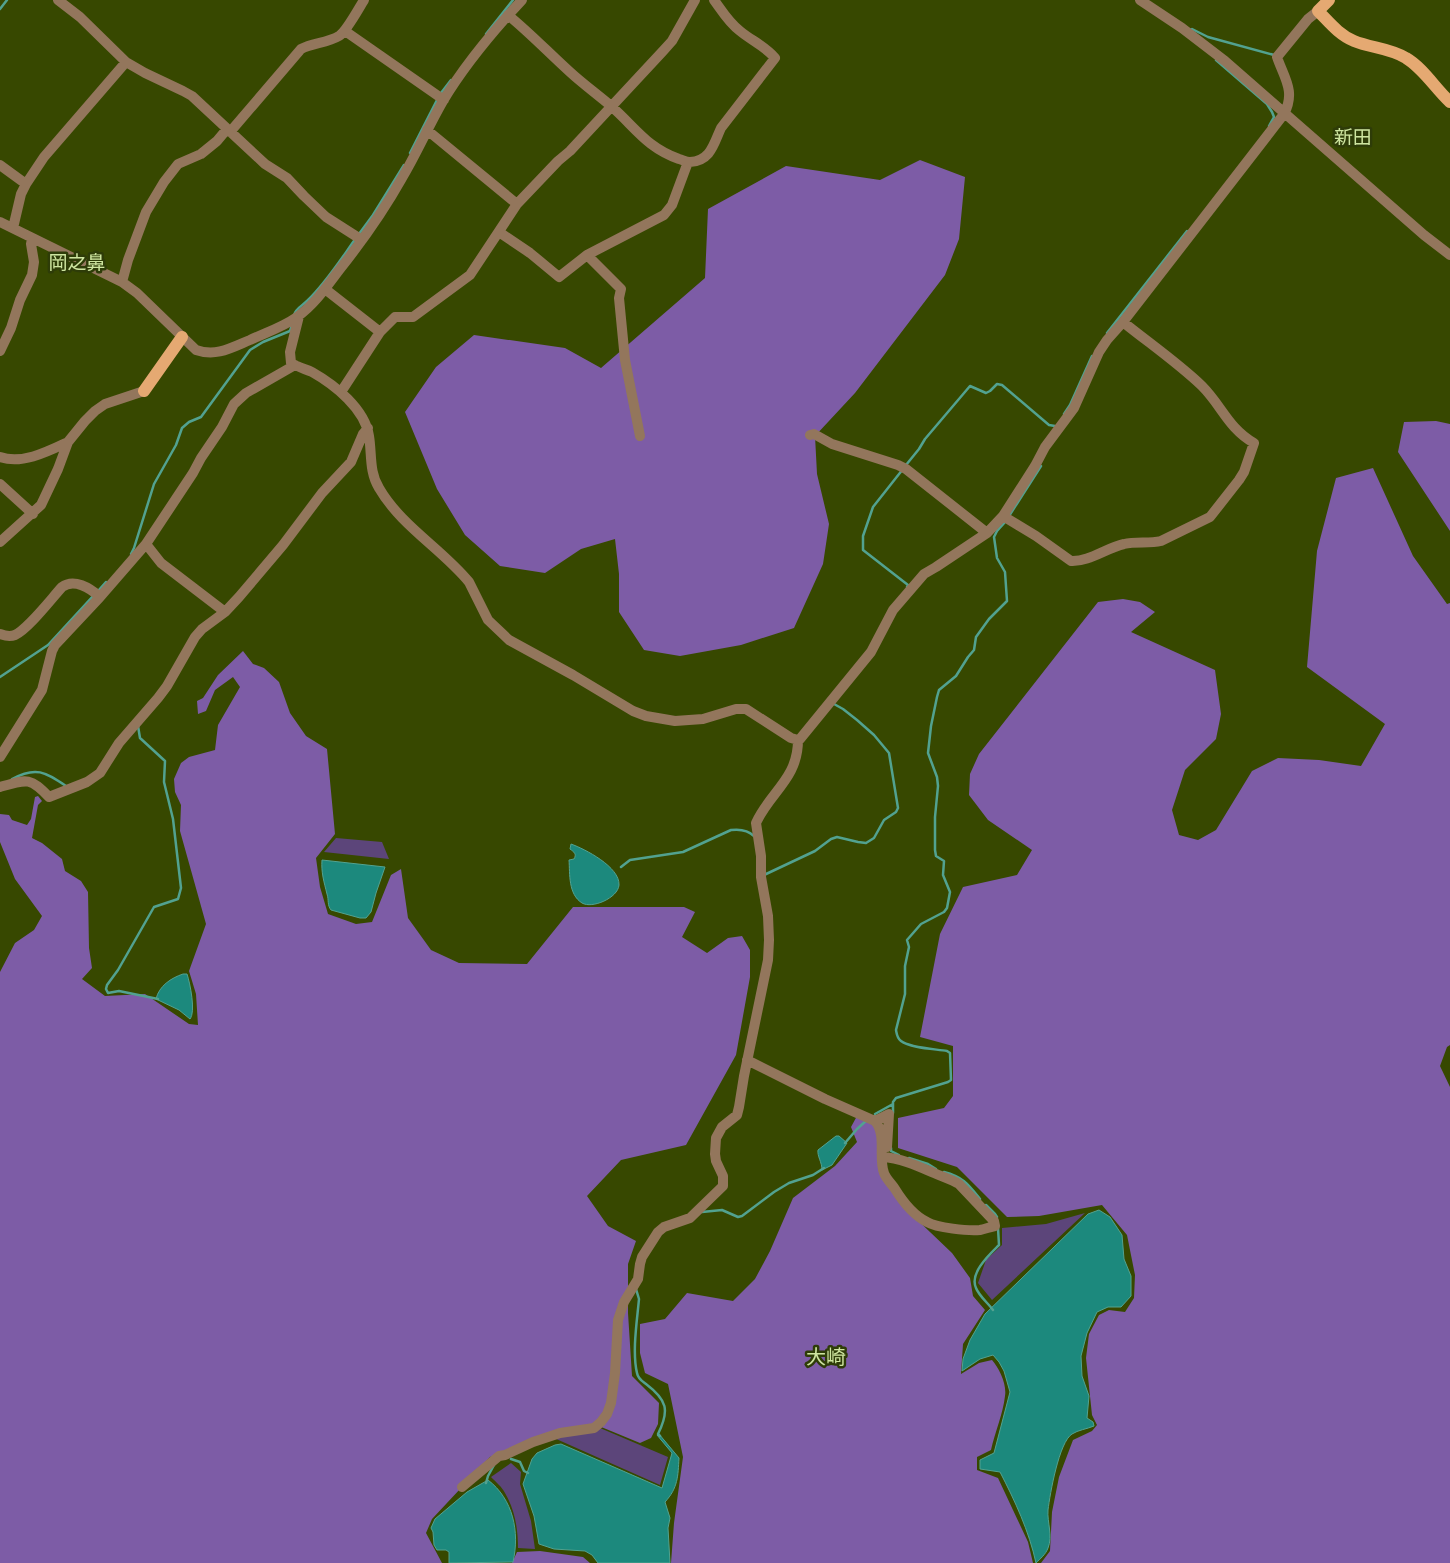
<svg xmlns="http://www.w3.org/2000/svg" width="1450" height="1563" viewBox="0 0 1450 1563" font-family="'Open Sans','Noto Sans JP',sans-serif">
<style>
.green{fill:#5c457a}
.forest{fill:#7d5ca6}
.water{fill:#1c897d;stroke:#52a290}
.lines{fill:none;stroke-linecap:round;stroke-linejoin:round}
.stream{stroke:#52a290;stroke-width:2.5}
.minor{stroke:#93765c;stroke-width:10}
.major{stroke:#e5a972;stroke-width:12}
.labels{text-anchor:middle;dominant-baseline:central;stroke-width:5;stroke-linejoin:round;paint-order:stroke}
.neighbourhood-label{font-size:19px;fill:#cee5a0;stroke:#2e3c08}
.quarter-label{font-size:20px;fill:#cee5a0;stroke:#2e3c08}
</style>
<rect width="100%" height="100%" fill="#374800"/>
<path class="green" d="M 336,838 L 382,842 L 389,859 L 324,852 Z
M 1085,1213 L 992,1300 L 978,1283 L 986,1260 L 1002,1245 L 1002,1228 L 1046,1224 Z
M 600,1428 L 668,1457 L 660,1485 L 554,1438 Z
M 511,1463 L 521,1472 L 520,1484 L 531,1521 L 535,1549 L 518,1548 C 518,1529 515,1510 505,1493 C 502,1487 496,1482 491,1477 Z"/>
<path class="forest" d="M 920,160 L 965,177 L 959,239 L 945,275 L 855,393 L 815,436 L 817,474 L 829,524 L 823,564 L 794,628 L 741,645 L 680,656 L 644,650 L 619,612 L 619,574 L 615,539 L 581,549 L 545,573 L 500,566 L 465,535 L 437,489 L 405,412 L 436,367 L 474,335 L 565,348 L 601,368 L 705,278 L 708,209 L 786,166 L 880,180 Z
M 1436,421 L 1450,424 L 1450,531 L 1398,452 L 1404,422 Z
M 1373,468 L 1413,556 L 1447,604 L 1450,603 L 1450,1045 L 1447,1047 L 1440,1066 L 1450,1087 L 1450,1563 L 1041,1563 L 1050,1551 L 1052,1512 L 1059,1477 L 1073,1440 L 1092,1431 L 1097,1425 L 1092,1415 L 1086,1358 L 1089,1334 L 1099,1315 L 1109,1310 L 1125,1312 L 1134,1298 L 1135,1275 L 1127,1235 L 1102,1205 L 1039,1216 L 1007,1217 L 957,1167 L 898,1148 L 898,1118 L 944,1108 L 953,1096 L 953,1046 L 920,1037 L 940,934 L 963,887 L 1017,875 L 1032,850 L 988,820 L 969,795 L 970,774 L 979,754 L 1098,602 L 1123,599 L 1140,602 L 1155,612 L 1131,632 L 1215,670 L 1221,714 L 1216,739 L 1185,770 L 1172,810 L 1179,835 L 1198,840 L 1216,830 L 1252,771 L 1278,758 L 1319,760 L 1361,766 L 1385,724 L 1307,667 L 1317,551 L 1336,478 Z
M 243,651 L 253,664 L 264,668 L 279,682 L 290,713 L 306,736 L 327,749 L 335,834 L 316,858 L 320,887 L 328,914 L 356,924 L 372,922 L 391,875 L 401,869 L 408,918 L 431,950 L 459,963 L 527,964 L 573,907 L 684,907 L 695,912 L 682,937 L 707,953 L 728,938 L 742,936 L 750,950 L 750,977 L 736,1055 L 686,1145 L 621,1160 L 587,1196 L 608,1226 L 636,1241 L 628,1264 L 628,1313 L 632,1376 L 659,1403 L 658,1424 L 651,1438 L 640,1443 L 594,1424 L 490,1457 L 432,1519 L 426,1533 L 442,1563 L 0,1563 L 0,972 L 15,943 L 34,930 L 42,916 L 15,879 L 0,842 L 0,814 L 9,815 L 12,820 L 27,825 L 31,819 L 35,797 L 38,796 L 42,801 L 38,805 L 32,838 L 42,843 L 62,859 L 65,871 L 81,881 L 88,892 L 89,948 L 92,968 L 82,979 L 105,996 L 145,994 L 189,1024 L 198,1025 L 196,994 L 189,971 L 206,924 L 180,831 L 181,805 L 175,792 L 174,779 L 181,763 L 189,757 L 215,750 L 218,725 L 240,687 L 233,677 L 215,690 L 206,711 L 198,714 L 197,701 L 203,698 L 218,675 Z
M 857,1116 L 877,1127 L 879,1162 L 908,1211 L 952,1253 L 970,1278 L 973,1296 L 985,1310 L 963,1344 L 961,1374 L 979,1363 L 992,1360 C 999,1368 1007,1384 1005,1396 C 1003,1414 995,1432 991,1450 L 977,1457 L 977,1470 L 998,1478 L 1028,1542 L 1033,1563 L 671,1563 L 674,1523 L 683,1457 L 668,1384 L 645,1373 L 640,1353 L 640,1324 L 665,1319 L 687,1293 L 733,1301 L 755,1279 L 770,1251 L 793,1198 L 835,1166 L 857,1142 L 851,1127 Z
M 540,1551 L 583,1557 L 590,1563 L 512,1563 L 517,1552 Z"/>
<path class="water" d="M 571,844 C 585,849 620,867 619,885 C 618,898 592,909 582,903 C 568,894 570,874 569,860 L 574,859 C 577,854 574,852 570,849 Z
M 322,860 L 385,867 L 376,893 L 371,912 L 366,918 L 360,918 L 331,910 C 327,905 329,900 327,894 C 324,882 321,872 322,860 Z
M 183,974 L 187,974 C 190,983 196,1012 190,1019 L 179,1010 L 156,999 C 159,986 171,978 183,974 Z
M 836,1136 L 839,1136 L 847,1143 L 832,1165 L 822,1170 C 822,1162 817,1156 818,1150 Z
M 1099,1210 L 1110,1217 L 1122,1235 L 1124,1259 L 1131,1276 L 1131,1296 L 1121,1307 L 1108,1307 L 1097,1312 L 1087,1333 L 1081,1356 L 1082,1376 L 1089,1396 L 1087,1418 L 1093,1422 L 1094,1426 C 1087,1429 1078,1430 1072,1434 C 1059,1442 1050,1494 1048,1510 C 1047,1522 1053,1536 1048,1548 C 1046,1554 1040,1559 1036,1563 C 1029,1531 1015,1501 1000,1472 L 980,1469 L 980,1460 L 994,1453 L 1010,1392 L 1004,1371 L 999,1362 L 993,1355 L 980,1359 L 962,1371 L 963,1359 L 970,1340 L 985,1314 L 1088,1214 Z
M 659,1434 L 679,1458 C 678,1476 678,1488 665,1502 L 670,1518 L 668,1528 L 670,1563 L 598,1563 L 592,1555 L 585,1551 L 554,1549 L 539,1544 L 534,1516 L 523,1484 L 532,1459 L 537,1453 L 555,1445 L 561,1444 L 662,1488 L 672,1453 L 657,1435 Z
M 488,1480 C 513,1499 520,1532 513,1562 L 449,1563 L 449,1552 L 446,1550 L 437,1550 L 434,1545 L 433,1532 L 431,1528 L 435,1519 L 467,1492 Z"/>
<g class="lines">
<path class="stream" d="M 0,9 L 7,0
M 1190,30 L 1192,29 L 1208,37 L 1274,55
M 486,34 L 513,0
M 1216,60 L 1267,104 L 1272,112 L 1274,117 L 1269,126
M 441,93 L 451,80
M 410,153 L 438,98
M 359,234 L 373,215 L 404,165
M 294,315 C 296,308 302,306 307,301 C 326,283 341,259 356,238
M 1107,333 L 1187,231
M 1064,414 L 1070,405 L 1092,356
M 906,465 L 919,449 L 925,439 L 970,386 L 986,393 L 990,391 L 997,384 L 1002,385 L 1049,425 L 1055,426
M 903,469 L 873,507 L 863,536 L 863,550 L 908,585 L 907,587
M 1009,516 L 1041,466
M 131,554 L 134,548 L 154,484 L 176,445 L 182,428 L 189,422 L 201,417 L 250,350 L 263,342 L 290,331 L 292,325
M 98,591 L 106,582
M 0,677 L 48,645 L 94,595
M 138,726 L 140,738 L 165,761 L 164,782 L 173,819 L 181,888 L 178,899 L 154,907 L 118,970 L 107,985 L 106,989 L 108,993 L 119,991 L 158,999
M 12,779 C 36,766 45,772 66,786
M 621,867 L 630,860 L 683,852 L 731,830 C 739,829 748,830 754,836
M 764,875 L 815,851 L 831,839 L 837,837 L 858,842 L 866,843 L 874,838 L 884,820 L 896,812 L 898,808 L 889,753 L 874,735 L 857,720 L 843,709 L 834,704
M 893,1113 L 893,1102 L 896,1098 L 948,1082 L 951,1080 L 950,1053 L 947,1051 C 935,1049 910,1048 901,1041 C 897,1038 897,1035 896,1030 L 905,994 L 905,966 L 909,947 L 907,940 L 921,924 L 944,912 L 947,908 L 950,892 L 943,875 L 944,861 L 936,856 L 935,850 L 935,817 L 938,786 L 937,777 L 928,753 L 931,726 L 937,697 L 939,690 L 956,676 L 968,657 L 974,650 L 976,637 L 989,619 L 1007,601 L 1005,572 L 997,558 L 994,537 L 997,531 L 1006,521
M 875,1114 L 893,1104
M 845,1143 L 857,1129 L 867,1120
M 891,1148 L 891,1151 L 899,1155
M 909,1158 L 928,1164 L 936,1169
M 944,1172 C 963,1177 968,1184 980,1199
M 986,1205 L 995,1214 L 997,1217
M 702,1212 L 722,1210 L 738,1217 L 742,1216 L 774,1192 L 789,1183 L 813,1175 L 824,1168
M 636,1289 L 639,1299 C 637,1321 632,1352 637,1373 C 638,1379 642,1381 646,1384 C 667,1400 670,1410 658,1434 L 660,1436
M 993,1310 C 988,1303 979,1296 976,1288 C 969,1273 990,1254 999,1245 L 998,1228
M 511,1459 L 520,1462 L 524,1471 L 528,1473
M 486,1483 L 488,1476 L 494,1465"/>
<path class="minor" d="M 58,0 L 80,17 L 126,62 L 145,73 L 183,91 L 192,96 L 265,164 L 287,178 L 304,196 L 326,217 L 362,240
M 1140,0 L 1182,28 L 1225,61 L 1424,235 L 1450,255
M 508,15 C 530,33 549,53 570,72 C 583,84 597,94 611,106 C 636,128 646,147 679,159 C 683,160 686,162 690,162 C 711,161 714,143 721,128 L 775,58 C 765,46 752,41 740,31 C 729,23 722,11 714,0
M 345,31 L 444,100
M 427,130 L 517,204
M 230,132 L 301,49 C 313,43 327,43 339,36 C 346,32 359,8 364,0
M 0,165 L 26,184
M 0,222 L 122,282 L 137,293 L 196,350 C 216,357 231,348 250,340 C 265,333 283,327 297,317 C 315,304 327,286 340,269 C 363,240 384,210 402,178 C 417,153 428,127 443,101 C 464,66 494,30 522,0
M 13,228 L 21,194 L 26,184 L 44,157 L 126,62
M 499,232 L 530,253 L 559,277 L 587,255 L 621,289 L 619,298 L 625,360 L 640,436
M 587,255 L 664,215 L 672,205 L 688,162
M 122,282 L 128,260 L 146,212 L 164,182 L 178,164 L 201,154 L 217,141 L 227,129
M 325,289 L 380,332
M 299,316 L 290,352 L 291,363 C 298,367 305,369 312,372 C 335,385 365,409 369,436 C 372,454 369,472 379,488 C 401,526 442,549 469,582 L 488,620 L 509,640 L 573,675 L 633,711 L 646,716 L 675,721 L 703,719 L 736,709 L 746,709 L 791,738 L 798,740
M 0,351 L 11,328 L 20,300 L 32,275 L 34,262 L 31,244 L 32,239
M 341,392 L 380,332 L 395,317 L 413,317 L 470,275 L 517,204 L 558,161 L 570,151 L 663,51 L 672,41 L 695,0
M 810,435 L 814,434 L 832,444 L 898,465 L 906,469 L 987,533
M 0,457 C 22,465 49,451 68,442
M 0,484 L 33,514
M 1003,516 L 1036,536 L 1071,561 C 1089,562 1106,548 1124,544 C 1136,541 1149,544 1161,541 L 1210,517 L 1239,480 L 1244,472 L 1254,443 C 1228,428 1222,406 1202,386 C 1178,363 1149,343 1123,322
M 0,542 L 41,505 L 58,469 L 68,442 L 85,421 L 95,411 L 105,404 L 144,391
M 146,544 L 193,473 L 201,458 L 222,427 L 234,404 L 246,393 L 295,365
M 100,597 L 146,544 L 161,563 L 225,612
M 0,634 C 5,636 10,637 15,635 C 29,628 51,599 62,587 C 74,578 90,588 100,597 L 55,645 L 52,651 L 42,690 L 0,757
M 0,787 C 27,779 30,777 49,797 L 87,782 L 100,773 L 119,743 L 158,698 L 167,686 L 195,637 L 202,629 L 225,612 L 239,597 L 283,545 L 322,493 L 351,462 L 363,434 L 368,428
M 747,1060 L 825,1099 L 875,1121 C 887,1135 878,1157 884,1173 C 886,1179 892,1184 895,1189 C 903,1202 913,1215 927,1222 C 937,1228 968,1231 980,1230 C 985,1229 990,1227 995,1226 L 994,1221 L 959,1184 C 952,1180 943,1177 934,1173 C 918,1166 901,1158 882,1157
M 875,1121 L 889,1114 L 887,1147
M 462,1487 L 499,1456 L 505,1455 L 533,1442 L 560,1433 L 594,1428 L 601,1422 L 607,1414 L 611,1403 L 615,1373 L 618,1320 L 624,1302 L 638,1279 L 640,1264 L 642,1257 L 658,1232 L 664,1227 L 690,1218 L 723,1186 L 723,1176 L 716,1161 L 715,1154 L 716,1138 L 722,1127 L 737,1115 L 739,1107 L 744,1076 L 768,960 L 769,940 L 768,916 L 761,877 L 761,856 L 756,823 C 770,792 798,779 798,740 L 800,739 L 871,652 L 893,610 L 924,574 L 936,567 L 987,533 L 1003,516 L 1035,466 L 1045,447 L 1074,408 L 1099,352 L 1107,340 L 1123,322 L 1284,114 C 1296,91 1284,78 1277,57 L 1308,19 L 1318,11"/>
<path class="major" d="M 1329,0 L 1318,11 C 1329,22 1339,35 1354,41 C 1371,48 1390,48 1406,58 C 1423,68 1435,88 1450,102
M 144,391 L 182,337"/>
</g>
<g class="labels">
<g class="neighbourhood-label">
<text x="1353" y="137">新田</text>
<text x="77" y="262">岡之鼻</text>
</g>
<g class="quarter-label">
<text x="826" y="1356">大崎</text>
</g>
</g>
</svg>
